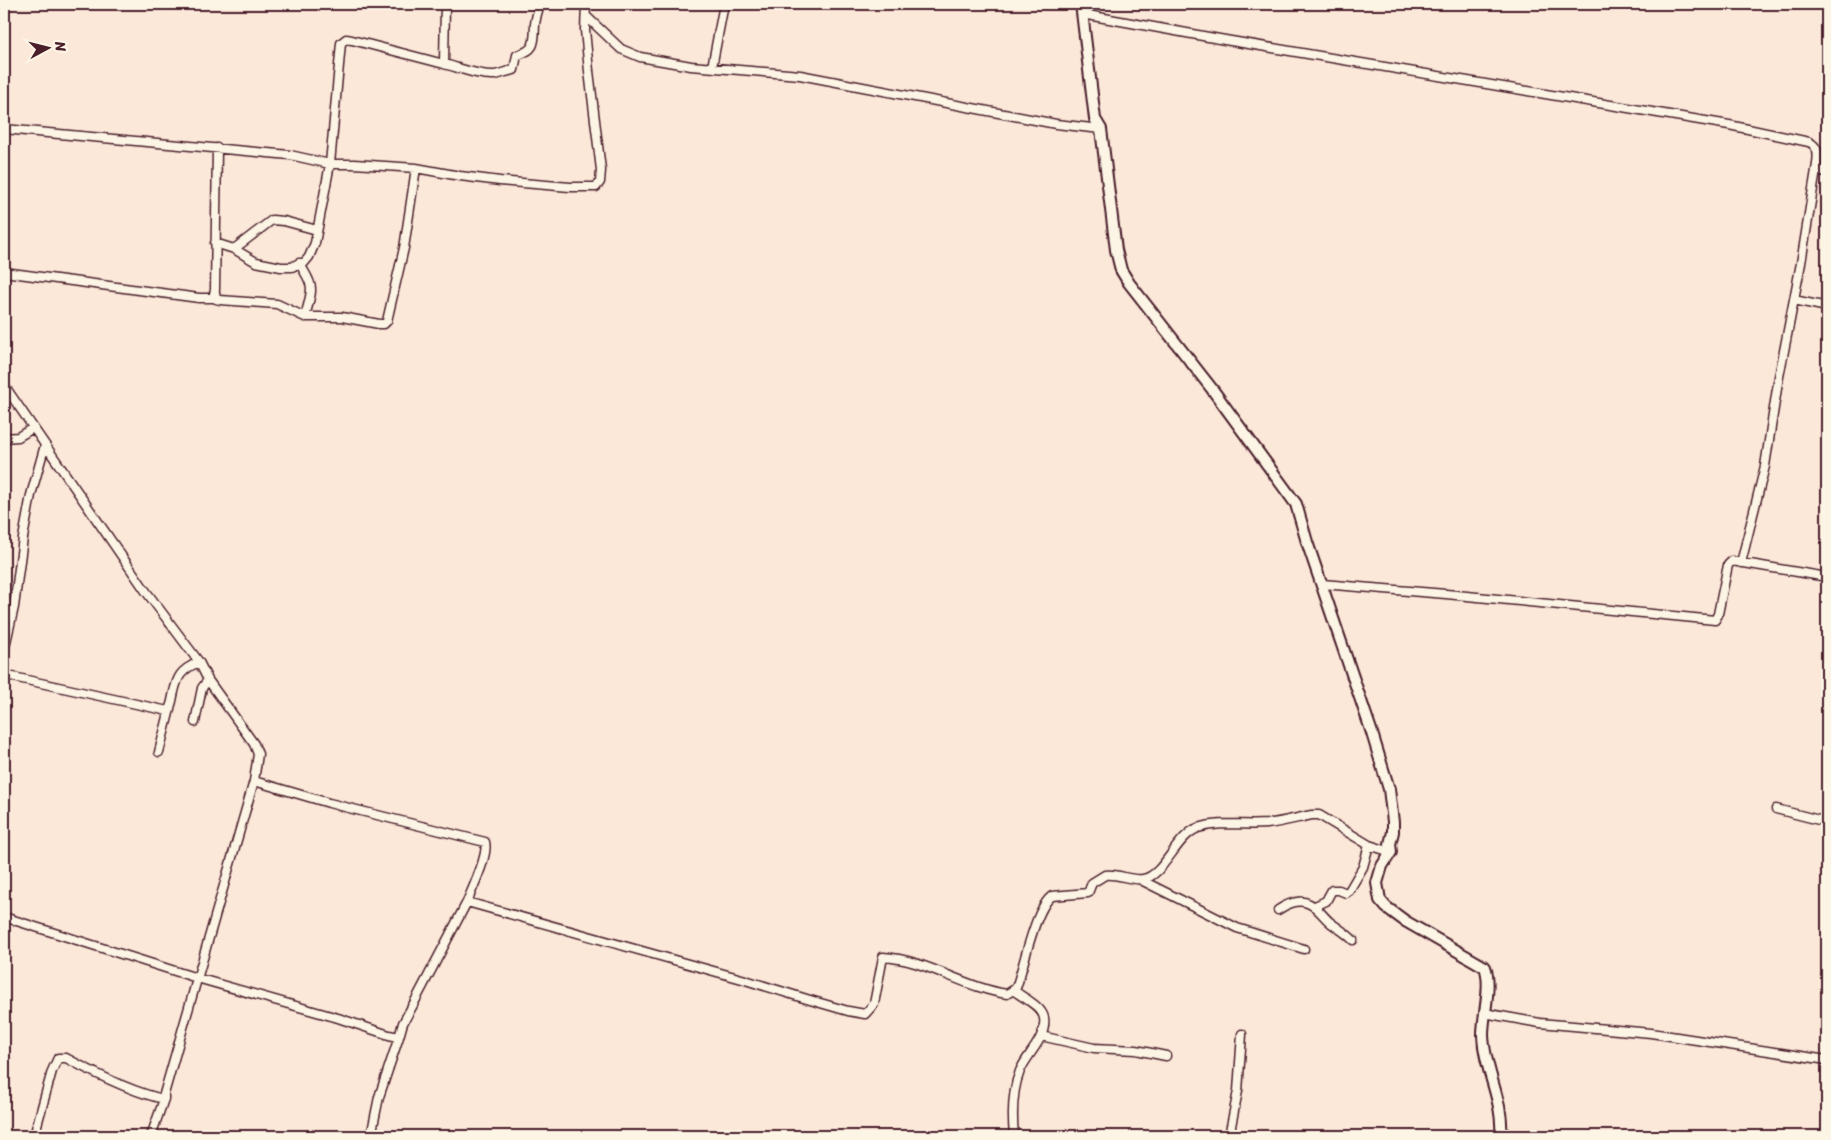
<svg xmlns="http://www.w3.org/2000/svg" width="1831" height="1140" viewBox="0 0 1831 1140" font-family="Sriracha,sans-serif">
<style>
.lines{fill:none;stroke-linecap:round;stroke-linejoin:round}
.street-casing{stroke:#4a1f2b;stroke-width:11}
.secondary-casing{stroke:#4a1f2b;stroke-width:14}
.street{stroke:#fcf5e5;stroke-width:8}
.secondary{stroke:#fcf5e5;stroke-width:10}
</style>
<rect width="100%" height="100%" fill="#fbe8d9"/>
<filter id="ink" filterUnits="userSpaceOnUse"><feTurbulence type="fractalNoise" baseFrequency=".02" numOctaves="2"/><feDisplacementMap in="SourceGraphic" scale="10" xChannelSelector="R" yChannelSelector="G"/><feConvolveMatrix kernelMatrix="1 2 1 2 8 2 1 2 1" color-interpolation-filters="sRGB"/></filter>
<g filter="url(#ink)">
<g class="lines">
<defs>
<path id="street" d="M 1082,14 L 1225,40 L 1729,125 L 1809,142 C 1819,147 1818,154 1817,164 L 1801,263 L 1778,382 L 1765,466 L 1741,563
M 587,17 L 621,49 L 640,57 L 691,66 L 800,75 L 1056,124 L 1101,129
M 444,64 C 460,68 479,76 495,75 C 501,74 506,71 514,70 L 517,55 C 537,50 534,41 535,24 C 536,17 538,10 540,4
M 712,67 L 724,4
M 4,129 L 290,155 L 330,164 L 354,164 L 416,168 L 460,176 L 500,181 L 570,187 L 596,187 L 600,182 L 601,170 L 589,71 L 585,30 L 586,4
M 1816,170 L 1827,172
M 215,243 L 234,249 L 256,262 L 281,267 L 292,267 L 299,263 L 304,263 L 309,257 L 315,243 L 330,164 L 341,43 L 346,39 L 352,40 L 444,64 L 445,4
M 234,249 L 272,220 L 284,221 L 317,230
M 4,272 L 199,298 L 213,298 L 215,290 L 217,148
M 215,293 L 216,299 L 220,300 L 277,304 L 305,317 C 312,288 316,289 299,263
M 1794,300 L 1827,307
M 305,317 L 342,317 L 379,324 L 384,324 L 387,321 L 404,248 L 416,168
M 4,385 L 145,590 L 199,662 L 208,680 L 254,744 L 258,754 L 254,781 L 164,1094 L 164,1099 C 134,1093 94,1073 66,1058 L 58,1058 L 52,1071 L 34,1136
M 4,438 L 18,437 L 33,428
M 1322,584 L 1446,594 L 1715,620 L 1718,614 L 1728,565 L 1732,561 L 1827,577
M 4,651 L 14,607 L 23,538 L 31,495 L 45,445
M 4,675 L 168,711 C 171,707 172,702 173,696 C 177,677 180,670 199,662
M 195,722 L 202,688 L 208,680
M 159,752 L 170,709
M 254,781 L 329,803 L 485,842 C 489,855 472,889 467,902
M 1776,809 L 1827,822
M 1141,880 L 1237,928 L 1304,949
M 1315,906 L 1326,901 L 1332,890 L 1339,890 L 1346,893 L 1349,891 L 1363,867 L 1369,845
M 1278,910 C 1293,900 1306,897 1320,912 C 1324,916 1327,920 1331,923 C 1339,929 1346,933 1353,940
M 4,917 L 197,978 L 338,1018 L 389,1035 L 399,1037 L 403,1023 L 413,1005 L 467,902 L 742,979 L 810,1000 L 848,1011 L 865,1014 L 874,1004 L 883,957 C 925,959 965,988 1007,994 L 1016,988 C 1024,966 1035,908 1052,896 L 1088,893 L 1092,883 L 1105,875 C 1118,873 1130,881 1143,879 C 1164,876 1176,836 1198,828 C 1221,821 1244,826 1267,824 C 1282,822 1297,818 1312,815 L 1319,815 L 1369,845 L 1391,852
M 1013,990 C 1022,997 1042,1006 1044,1018 C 1047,1038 1027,1054 1020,1071 C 1012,1091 1012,1115 1014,1136
M 1484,1013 L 1540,1023 L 1651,1033 L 1827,1060
M 1041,1036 L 1094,1048 L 1136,1050 L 1166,1056
M 151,1136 L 164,1099
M 371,1136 L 379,1097 L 399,1037
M 1229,1136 L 1238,1091 L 1242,1034"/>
<path id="secondary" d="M 1081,4 L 1095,119 L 1101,129 L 1116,250 L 1121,270 L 1129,283 L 1212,389 L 1296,504 L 1307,542 L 1371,730 L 1389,789 L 1393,822 L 1393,832 L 1390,844 L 1391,852 L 1382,866 L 1377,883 L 1380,900 L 1386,907 L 1405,921 L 1485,967 C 1492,985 1483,1014 1483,1035 C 1484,1070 1504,1100 1501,1136"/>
</defs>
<use href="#street" class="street-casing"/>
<use href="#secondary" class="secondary-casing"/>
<use href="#street" class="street"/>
<use href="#secondary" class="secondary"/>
</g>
</g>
<rect width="1831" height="1140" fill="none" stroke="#fcf5e5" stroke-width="20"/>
<rect x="10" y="10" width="1811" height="1120" fill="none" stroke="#4a1f2b" stroke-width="2" filter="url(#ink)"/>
<g transform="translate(48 48) rotate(83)" stroke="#fcf5e5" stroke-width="4" paint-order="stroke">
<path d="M0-4L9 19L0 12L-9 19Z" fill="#4a1f2b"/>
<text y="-8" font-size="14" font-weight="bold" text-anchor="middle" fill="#4a1f2b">N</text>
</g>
</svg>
